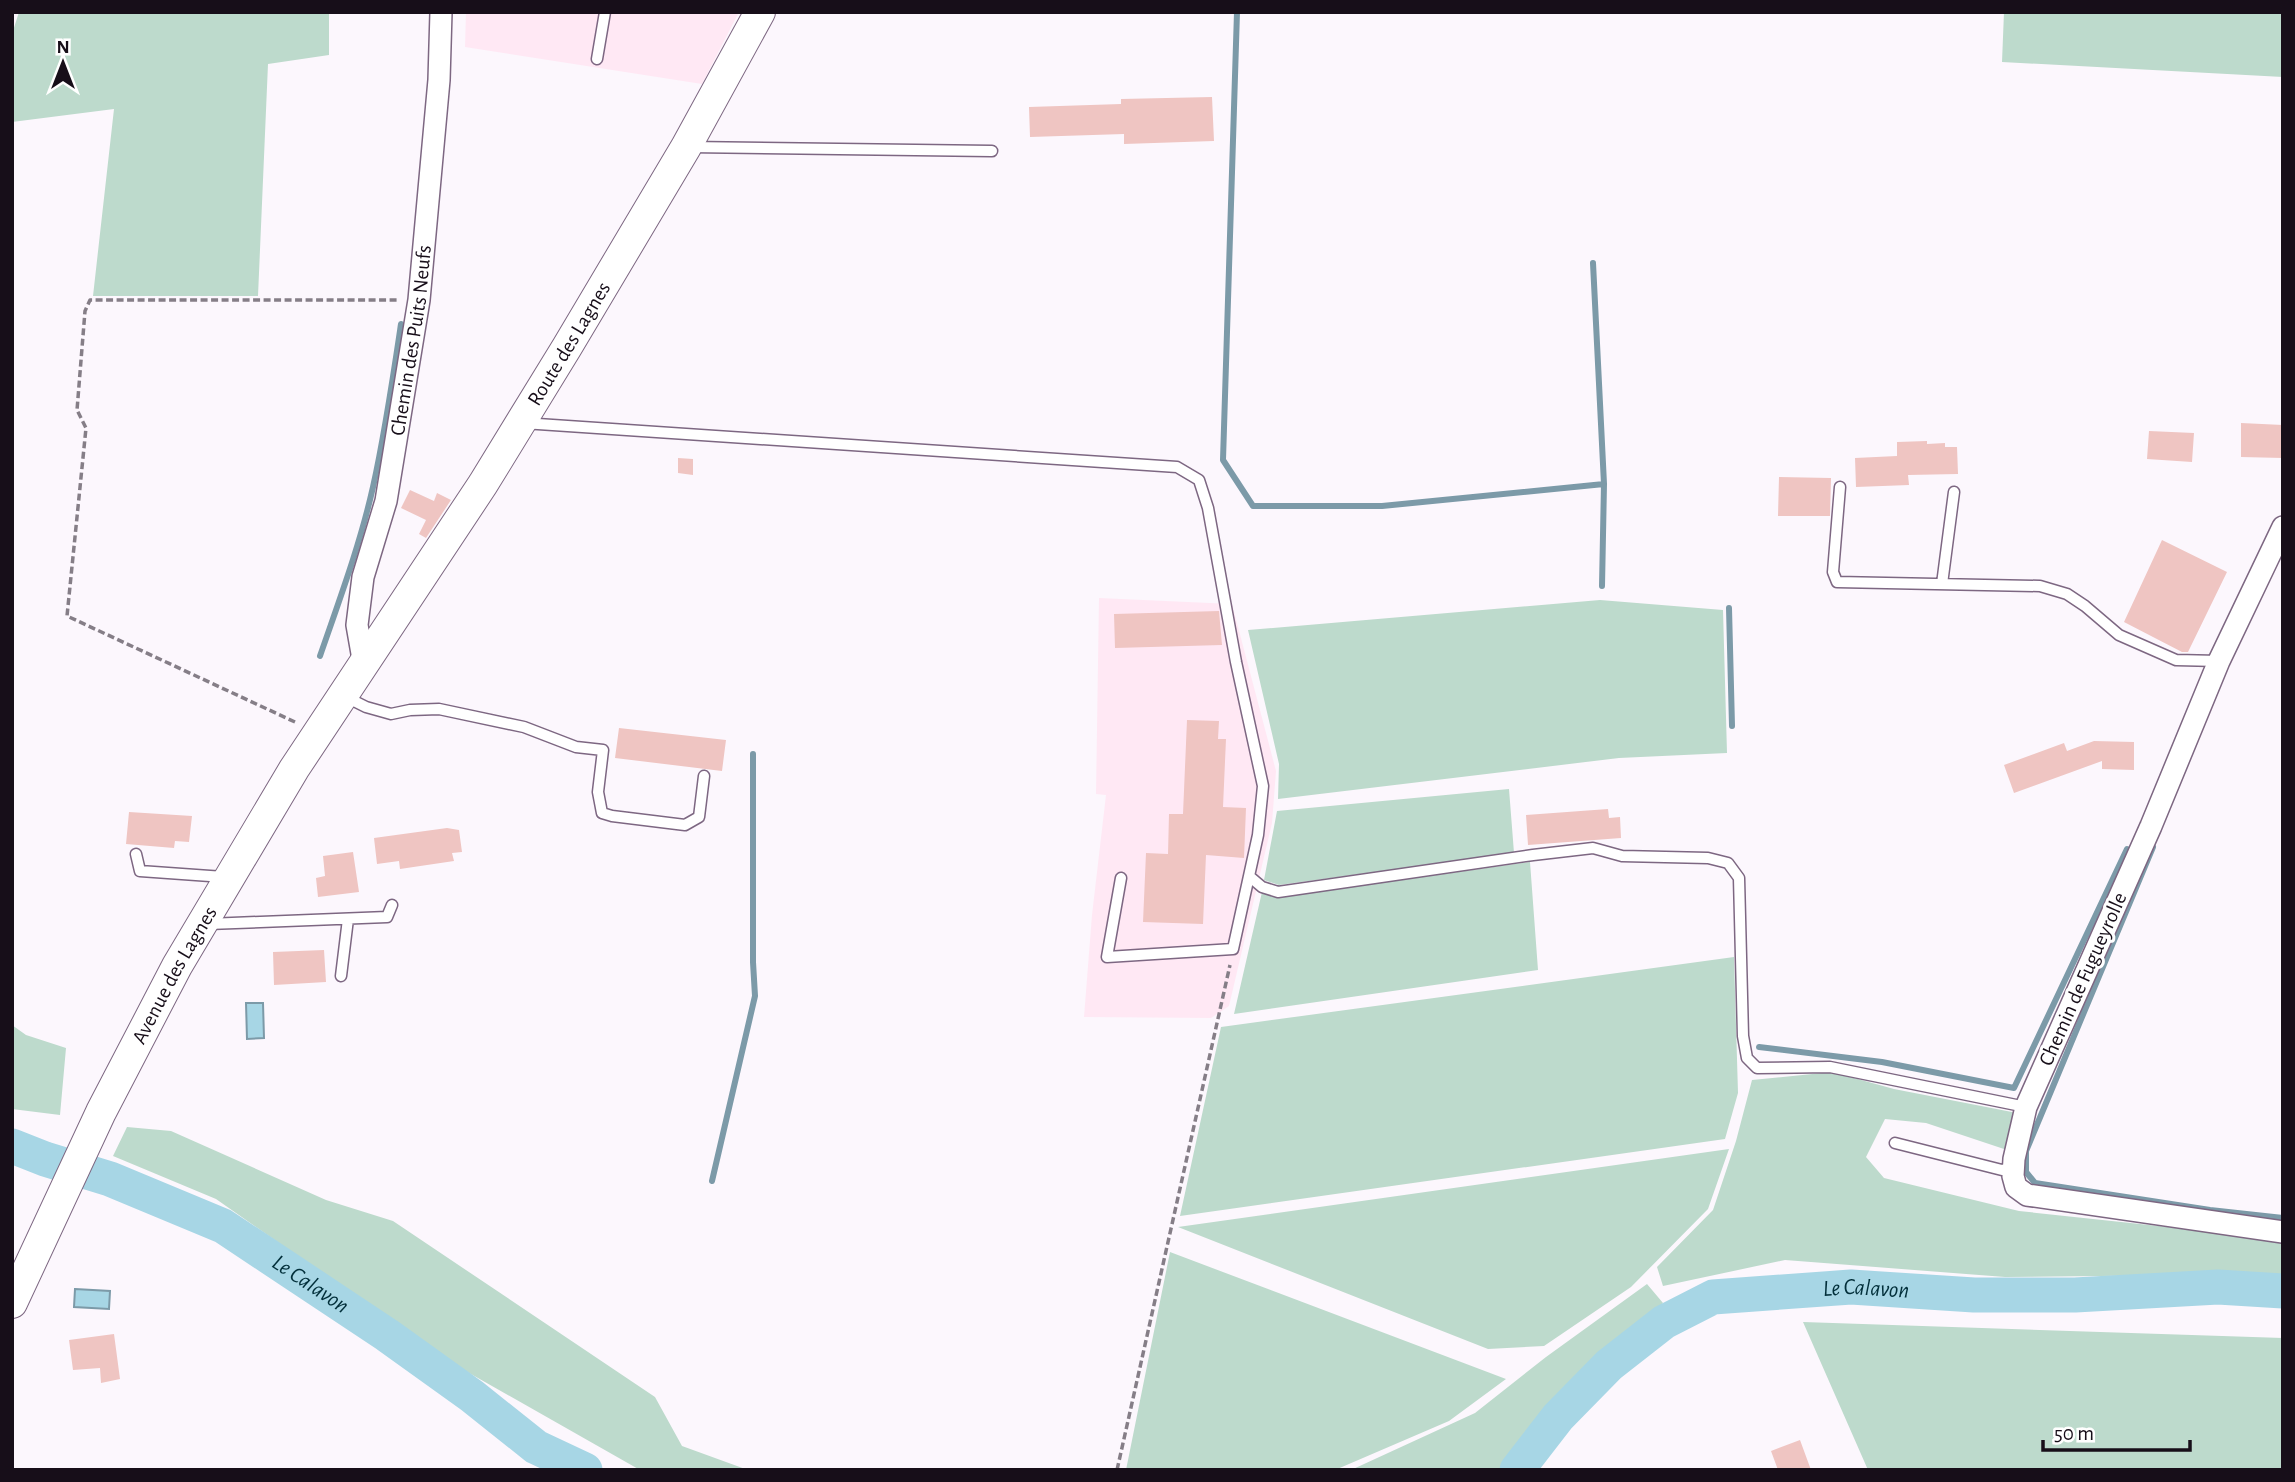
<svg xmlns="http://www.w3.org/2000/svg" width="2295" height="1482" viewBox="0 0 2295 1482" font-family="'Alegreya Sans',sans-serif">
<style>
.industrial{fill:#ffe8f4}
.green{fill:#bddacc}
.water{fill:#a7d6e5;stroke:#7c9aa8;stroke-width:2}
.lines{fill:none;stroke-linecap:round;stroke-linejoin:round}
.stream{stroke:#7c9aa8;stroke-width:6}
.river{stroke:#a7d6e5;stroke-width:35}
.building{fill:#efc5c2}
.lane-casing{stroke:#7d6782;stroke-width:13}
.street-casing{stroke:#7d6782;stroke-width:24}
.secondary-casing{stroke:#7d6782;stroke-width:32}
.path{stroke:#857e87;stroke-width:3.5;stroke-dasharray:7 3.5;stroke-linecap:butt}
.lane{stroke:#fff;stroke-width:10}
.street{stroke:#fff;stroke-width:21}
.secondary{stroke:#fff;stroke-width:30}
.labels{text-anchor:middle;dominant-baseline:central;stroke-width:6;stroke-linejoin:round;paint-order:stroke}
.street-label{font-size:21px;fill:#170e19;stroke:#fff}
.water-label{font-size:23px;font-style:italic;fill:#022f3a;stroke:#fff}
</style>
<rect width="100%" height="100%" fill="#fcf7fd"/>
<path class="industrial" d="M 466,12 L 739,12 L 702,84 L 465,47 Z
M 1099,598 L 1232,604 L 1276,771 L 1272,823 L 1229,1006 L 1211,1018 L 1084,1017 L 1092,915 L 1106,795 L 1096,794 Z"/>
<path class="green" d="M 19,12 L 329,12 L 329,55 L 268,64 L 258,296 L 93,296 L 114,109 L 12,122 L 12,34 Z
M 2004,12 L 2283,14 L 2283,77 L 2002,62 Z
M 1600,600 L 1723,610 L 1727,753 L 1619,758 L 1278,799 L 1279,764 L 1248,630 Z
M 1509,789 L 1514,853 L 1279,885 L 1264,880 L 1277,811 Z
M 1530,862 L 1538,970 L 1234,1014 L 1262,892 L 1279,897 Z
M 1734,957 L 1738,1093 L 1725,1139 L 1180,1216 L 1221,1027 Z
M 12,1025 L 26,1035 L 66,1048 L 60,1115 L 12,1109 Z
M 1832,1072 L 1894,1089 L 2017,1113 L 2007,1150 L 1926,1123 L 1885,1119 L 1866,1157 L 1884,1178 L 2019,1211 L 2168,1227 L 2283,1243 L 2283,1274 L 2005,1277 L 1785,1260 L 1663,1286 L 1657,1267 L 1713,1210 L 1736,1141 L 1752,1080 Z
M 127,1127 L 171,1131 L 326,1200 L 393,1221 L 655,1397 L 682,1446 L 748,1470 L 640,1470 L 448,1361 L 216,1199 L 113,1156 Z
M 1729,1149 L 1708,1209 L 1631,1287 L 1544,1346 L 1488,1349 L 1178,1227 Z
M 1170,1252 L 1506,1379 L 1449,1421 L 1335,1470 L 1126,1470 Z
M 1647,1284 L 1663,1303 L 1570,1391 L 1500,1470 L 1351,1470 L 1475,1413 L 1546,1357 Z
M 1803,1322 L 2283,1338 L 2283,1470 L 1868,1470 Z"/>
<path class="water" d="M 246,1003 L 263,1003 L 264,1038 L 247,1039 Z
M 75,1289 L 110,1291 L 109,1309 L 74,1307 Z"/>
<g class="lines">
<path class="stream" d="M 1237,12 L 1223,460 L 1253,506 L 1382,506 L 1604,484 L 1602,586
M 1593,263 L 1604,484
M 1729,608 L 1732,726
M 320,656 C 339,601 360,545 373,487 C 385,433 393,378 401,324
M 2153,847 L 2026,1151 L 2026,1172 L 2035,1183 L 2210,1210 L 2283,1218
M 1759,1047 L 1882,1062 L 2014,1088 L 2127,849
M 712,1181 L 755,996 L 753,962 L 753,754"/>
<g class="river">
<path id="s1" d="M 12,1146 L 45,1159 L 110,1179 L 223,1226 L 387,1335 L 472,1396 L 536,1447 L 585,1470"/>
<path id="s2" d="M 1517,1470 L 1558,1417 L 1609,1365 L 1664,1322 L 1713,1297 L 1851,1287 L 1974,1295 L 2075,1295 L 2218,1287 L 2283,1291"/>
</g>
</g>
<path class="building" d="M 1212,97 L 1214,141 L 1124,144 L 1124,134 L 1030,137 L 1029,107 L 1121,104 L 1121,99 Z
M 2241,423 L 2283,425 L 2283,458 L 2241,457 Z
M 2149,431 L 2194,433 L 2192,462 L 2147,459 Z
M 1927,441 L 1927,444 L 1945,443 L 1945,447 L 1957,447 L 1958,474 L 1908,475 L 1909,485 L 1856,487 L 1855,458 L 1897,456 L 1897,442 Z
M 678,458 L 693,459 L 693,475 L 678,473 Z
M 1779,477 L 1831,478 L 1830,516 L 1778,516 Z
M 410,490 L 434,501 L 437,493 L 451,500 L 426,538 L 419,534 L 426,520 L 401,508 Z
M 2162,540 L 2227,572 L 2188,652 L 2182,652 L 2124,622 Z
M 1219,611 L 1222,645 L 1115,648 L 1114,614 Z
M 1187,720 L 1219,721 L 1218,739 L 1226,739 L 1223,807 L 1246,808 L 1244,858 L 1206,855 L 1203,924 L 1143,922 L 1146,853 L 1168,854 L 1169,814 L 1183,814 Z
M 619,728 L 726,740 L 722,771 L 615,758 Z
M 2094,741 L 2134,742 L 2134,770 L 2102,769 L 2102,761 L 2014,793 L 2004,765 L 2064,743 L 2067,751 Z
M 1608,809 L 1609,818 L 1620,817 L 1621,838 L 1528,845 L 1526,815 Z
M 129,812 L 192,816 L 189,842 L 175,841 L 174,848 L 126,844 Z
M 447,828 L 459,830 L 462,852 L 452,853 L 454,861 L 400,869 L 399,861 L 377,864 L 374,838 Z
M 353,852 L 359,892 L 318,897 L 316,878 L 325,876 L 323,856 Z
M 324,950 L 326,982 L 274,985 L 273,952 Z
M 114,1334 L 120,1379 L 101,1383 L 100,1368 L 73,1370 L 69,1340 Z
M 1800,1440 L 1811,1470 L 1778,1470 L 1771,1451 Z"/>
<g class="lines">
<defs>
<path id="lane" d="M 597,59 L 605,12
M 689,147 L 992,151
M 523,423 L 1177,467 L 1199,480 L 1208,508 L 1236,662 L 1263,786 L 1258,835 L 1233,949 L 1107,957 L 1121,878
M 1840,487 L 1833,572 L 1837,582 L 2040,586 L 2067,594 L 2085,606 L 2119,635 L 2176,660 L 2219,661
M 1942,584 L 1954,492
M 346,697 L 366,707 L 391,714 L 410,710 L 439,709 L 524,727 L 576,747 L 603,750 L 598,792 L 602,813 L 612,816 L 685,825 L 699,817 L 704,776
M 136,854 L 140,871 L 224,877
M 1249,876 L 1262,887 L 1278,892 L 1533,855 L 1593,848 L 1622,856 L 1708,858 L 1728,863 L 1739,878 L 1743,1036 L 1747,1058 L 1757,1068 L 1830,1067 L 2026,1107
M 208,924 L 387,917 L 392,905
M 341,976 L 348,919
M 1895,1143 L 2002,1170 L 2013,1168"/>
<g id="street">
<path d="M 2283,527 L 2219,661 L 2151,826 L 2026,1107 L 2014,1159 L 2013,1176 L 2016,1187 L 2027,1195 L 2283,1232"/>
<path id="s3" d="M 364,665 L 357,625 L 363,577 L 386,501 L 419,300 L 439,80 L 441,12"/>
</g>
<g id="secondary">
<path id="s4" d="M 12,1303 L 101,1112 L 177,966 L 294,769 L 483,484 L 567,347 L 686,147 L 760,12"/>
</g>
</defs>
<use href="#lane" class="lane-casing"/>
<use href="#street" class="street-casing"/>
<use href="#secondary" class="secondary-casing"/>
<path class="path" d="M 295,722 L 67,616 L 86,428 L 77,410 L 85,311 L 90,300 L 399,300
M 1117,1470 L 1230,965"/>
<use href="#lane" class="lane"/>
<use href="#street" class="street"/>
<use href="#secondary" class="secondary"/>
</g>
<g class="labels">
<g class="street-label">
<text stroke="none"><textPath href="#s3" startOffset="331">Chemin des Puits Neufs</textPath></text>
<text stroke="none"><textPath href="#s4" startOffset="1111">Route des Lagnes</textPath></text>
<text stroke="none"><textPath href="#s4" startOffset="366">Avenue des Lagnes</textPath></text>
<text transform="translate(2083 979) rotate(-66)">Chemin de Fugueyrolle</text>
</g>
<g class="water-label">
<text stroke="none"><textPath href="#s1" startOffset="331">Le Calavon</textPath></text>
<text stroke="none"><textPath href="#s2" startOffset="418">Le Calavon</textPath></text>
</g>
</g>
<rect width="2295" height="1482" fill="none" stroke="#170e19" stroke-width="28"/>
<g transform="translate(63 63)" stroke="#ffffff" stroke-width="5" paint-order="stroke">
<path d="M0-5L12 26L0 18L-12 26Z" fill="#170e19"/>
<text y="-10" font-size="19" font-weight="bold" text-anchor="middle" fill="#170e19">N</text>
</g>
<path d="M2043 1440v10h147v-10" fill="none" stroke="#170e19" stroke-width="3.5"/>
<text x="2054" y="1440" font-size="21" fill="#170e19" stroke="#ffffff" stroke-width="5" paint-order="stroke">50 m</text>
</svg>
